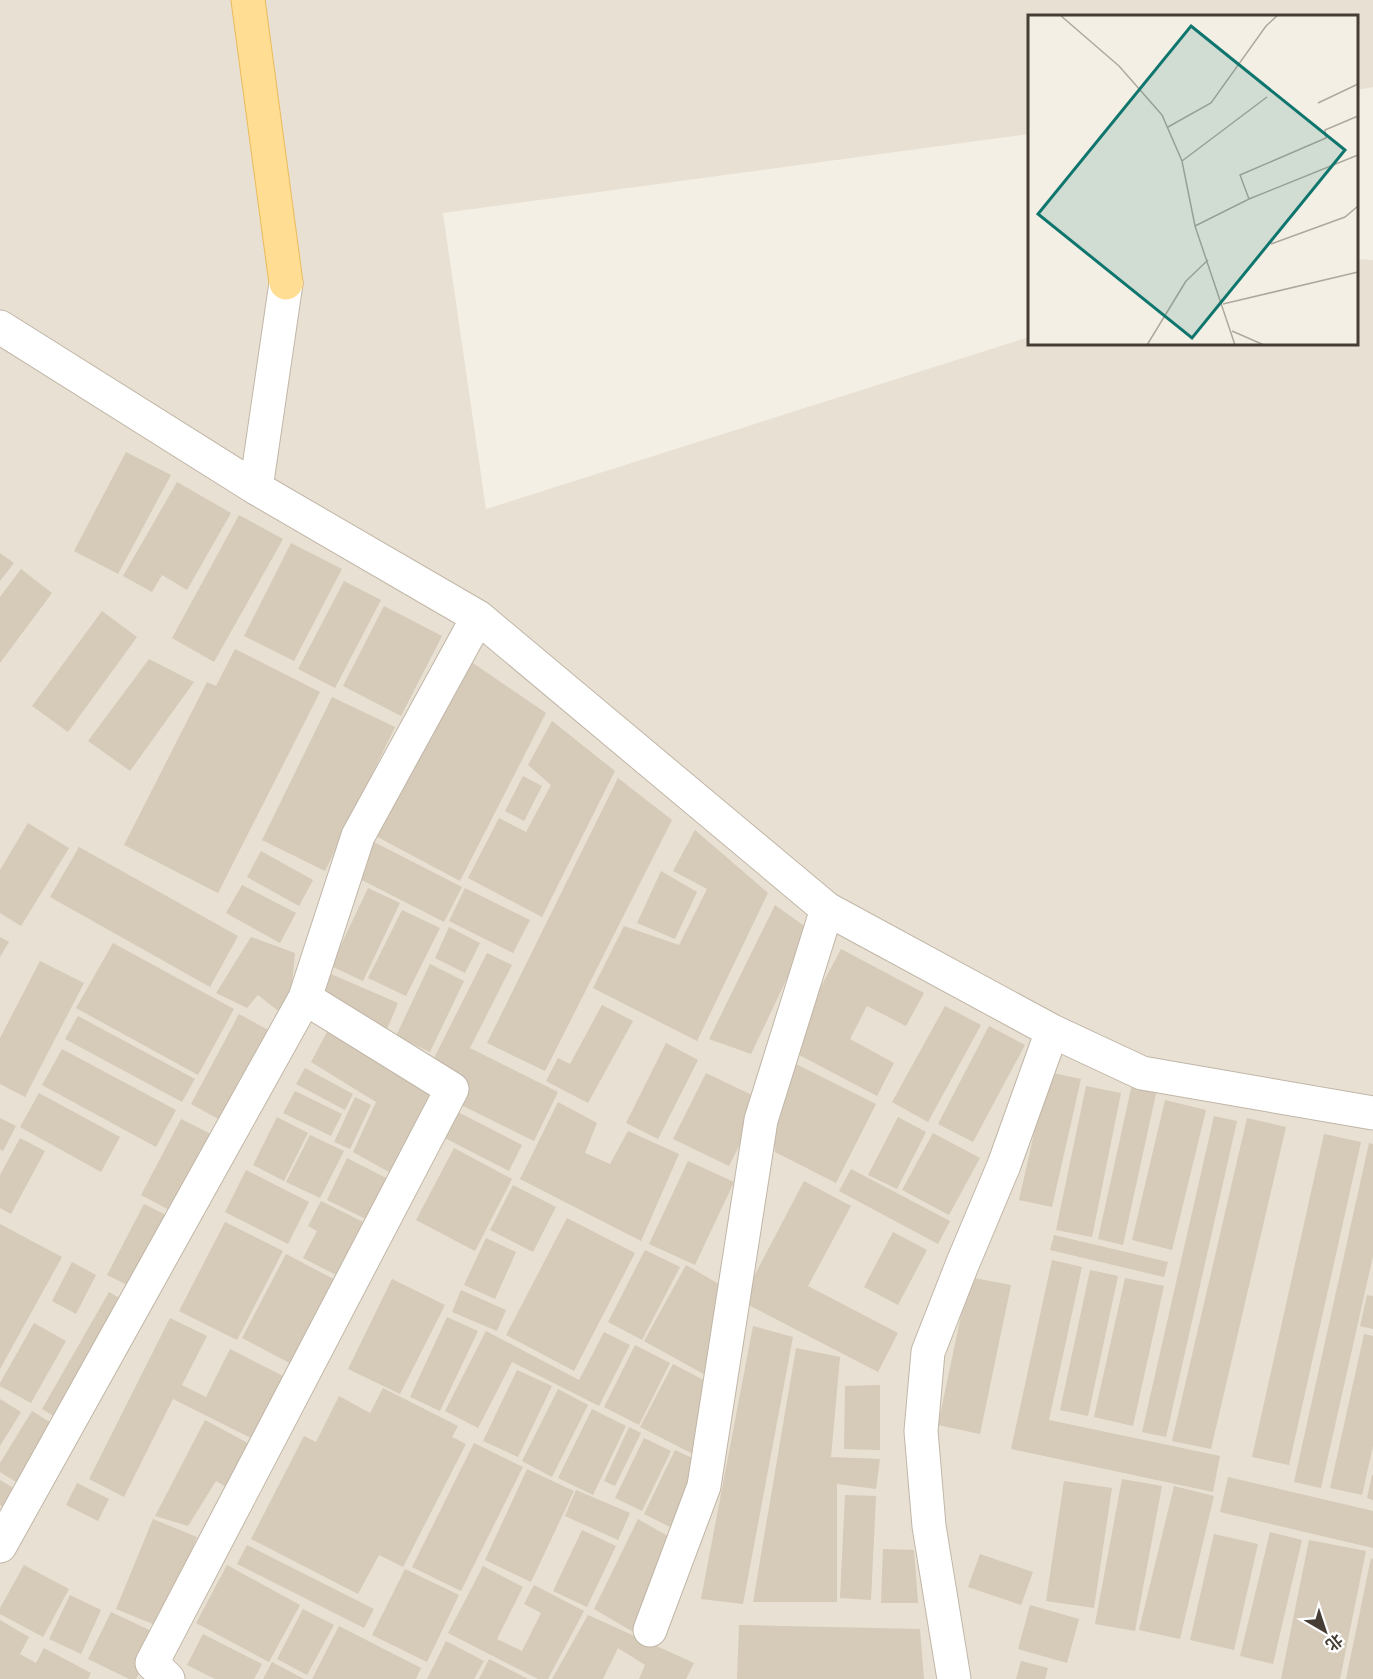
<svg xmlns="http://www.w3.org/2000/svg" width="1373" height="1679" viewBox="0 0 1373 1679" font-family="'PT Sans','Noto Sans SC',sans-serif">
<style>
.residential{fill:#e8e0d2}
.building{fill:#d6cab9}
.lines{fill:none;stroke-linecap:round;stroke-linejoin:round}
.minor-casing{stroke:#c0b6a7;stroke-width:35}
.major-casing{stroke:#ebbb5b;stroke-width:35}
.minor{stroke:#fff;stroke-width:33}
.major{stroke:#ffdd92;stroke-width:33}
.inset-road{fill:none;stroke:#aea89e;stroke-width:1.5}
.view{fill:#0f766e;fill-opacity:0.15;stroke:#0f766e;stroke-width:3}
.inset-edge{fill:none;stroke:#463e34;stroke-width:3}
</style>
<rect width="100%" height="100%" fill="#f4efe5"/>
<path class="residential" d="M 0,0 L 1373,0 L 1373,87 L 1357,90 L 1356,16 L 1030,16 L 1029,134 L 443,213 L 486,509 L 1029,337 L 1030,344 L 1356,344 L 1357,259 L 1373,260 L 1373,1679 L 0,1679 Z"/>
<path class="building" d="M 126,452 L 171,475 L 118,574 L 74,551 Z
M 177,482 L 231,513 L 187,590 L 162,575 L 152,592 L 123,576 Z
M 239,515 L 283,539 L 214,662 L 172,638 Z
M 291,543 L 342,569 L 294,661 L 244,636 Z
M 0,553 L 14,563 L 0,581 Z
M 21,569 L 52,593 L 0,663 L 0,597 Z
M 344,581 L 381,600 L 335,688 L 298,669 Z
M 384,606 L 442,636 L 401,716 L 343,686 Z
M 102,611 L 137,637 L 68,732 L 32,706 Z
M 235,649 L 320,692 L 218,893 L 124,845 L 207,682 L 216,686 Z
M 464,657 L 546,713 L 460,881 L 372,834 Z
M 149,659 L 194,682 L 130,771 L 88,741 Z
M 332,697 L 395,727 L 325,871 L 262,840 Z
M 552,721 L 615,771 L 542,917 L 468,878 L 499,818 L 526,832 L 551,785 L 528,765 Z
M 523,776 L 542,786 L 524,821 L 505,811 Z
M 618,778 L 672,820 L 545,1071 L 487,1043 Z
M 28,823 L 69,848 L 21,926 L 0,913 L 0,870 Z
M 695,830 L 768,893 L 697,1041 L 593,988 L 624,926 L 679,945 L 707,889 L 673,871 Z
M 372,841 L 462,887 L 444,922 L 354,876 Z
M 79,847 L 238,936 L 210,987 L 50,897 Z
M 261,851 L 313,880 L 299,906 L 247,877 Z
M 661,871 L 697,892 L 675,939 L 637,923 Z
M 242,885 L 296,913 L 280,943 L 226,913 Z
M 368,888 L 400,903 L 363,981 L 331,966 Z
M 465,888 L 530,920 L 513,953 L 449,921 Z
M 775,905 L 810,930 L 751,1054 L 709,1039 Z
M 402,910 L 440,928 L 406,996 L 368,978 Z
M 449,927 L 480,943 L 465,973 L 435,958 Z
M 0,937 L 9,942 L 0,957 Z
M 251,937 L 295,953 L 290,1006 L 277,1010 L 258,995 L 247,1008 L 216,993 Z
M 113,943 L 234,1009 L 198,1075 L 76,1008 Z
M 841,949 L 924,993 L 906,1026 L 867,1006 L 850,1039 L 894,1063 L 877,1096 L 788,1049 Z
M 487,953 L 512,965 L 470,1048 L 558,1092 L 534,1141 L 455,1102 L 467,1079 L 432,1062 Z
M 40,961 L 84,983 L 25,1097 L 0,1084 L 0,1038 Z
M 430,964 L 464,981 L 430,1052 L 396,1036 Z
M 331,974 L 398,1003 L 387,1029 L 320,1000 Z
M 602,1005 L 633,1021 L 588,1103 L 546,1081 L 558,1058 L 570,1064 Z
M 945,1006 L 981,1025 L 928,1122 L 892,1102 Z
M 239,1014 L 270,1031 L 222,1121 L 191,1104 Z
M 78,1016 L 195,1079 L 182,1102 L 65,1039 Z
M 989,1026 L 1025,1045 L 973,1142 L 938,1124 Z
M 327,1032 L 433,1088 L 396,1176 L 353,1152 L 376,1102 L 311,1062 Z
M 666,1043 L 698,1060 L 658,1139 L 626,1123 Z
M 62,1049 L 176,1110 L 156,1147 L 42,1085 Z
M 794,1063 L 876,1104 L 836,1183 L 775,1152 L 771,1109 Z
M 305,1068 L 353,1094 L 345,1110 L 296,1084 Z
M 1048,1072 L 1081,1079 L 1052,1207 L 1019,1200 Z
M 706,1073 L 762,1100 L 729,1166 L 673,1139 Z
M 1132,1084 L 1157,1089 L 1123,1245 L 1098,1239 Z
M 1086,1086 L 1121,1093 L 1092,1237 L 1056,1230 Z
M 295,1091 L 342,1114 L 331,1136 L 283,1113 Z
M 39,1093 L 120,1137 L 101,1172 L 20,1127 Z
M 355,1097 L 371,1105 L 350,1149 L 334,1142 Z
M 1165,1100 L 1206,1110 L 1172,1250 L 1132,1240 Z
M 558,1102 L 597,1123 L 585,1153 L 610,1164 L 628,1131 L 679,1154 L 641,1241 L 520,1179 Z
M 454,1110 L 522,1145 L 509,1171 L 441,1136 Z
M 1214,1116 L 1237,1121 L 1166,1437 L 1142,1432 Z
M 277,1117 L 308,1133 L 284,1181 L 253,1165 Z
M 898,1117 L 926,1132 L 897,1189 L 868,1175 Z
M 0,1118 L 16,1126 L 3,1151 L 0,1149 Z
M 1247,1118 L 1286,1127 L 1211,1449 L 1172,1441 Z
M 181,1119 L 215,1136 L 175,1213 L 141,1195 Z
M 933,1133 L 980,1158 L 949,1215 L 902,1190 Z
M 1324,1134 L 1361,1142 L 1289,1465 L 1252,1457 Z
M 310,1135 L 344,1151 L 320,1198 L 286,1182 Z
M 20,1138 L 45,1151 L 11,1214 L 0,1208 L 0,1175 Z
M 1369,1143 L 1373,1144 L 1373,1256 L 1321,1488 L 1294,1482 Z
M 454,1148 L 512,1179 L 475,1251 L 416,1220 Z
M 347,1158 L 394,1182 L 374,1223 L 327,1200 Z
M 688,1161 L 734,1182 L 695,1265 L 649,1244 Z
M 851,1169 L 950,1221 L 938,1244 L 839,1191 Z
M 246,1170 L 309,1202 L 288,1244 L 225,1212 Z
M 804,1181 L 851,1206 L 808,1286 L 898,1333 L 878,1372 L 741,1301 Z
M 513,1185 L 556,1207 L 533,1252 L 490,1230 Z
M 321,1201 L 363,1222 L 336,1275 L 303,1258 L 317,1231 L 308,1226 Z
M 144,1204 L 172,1218 L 135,1289 L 107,1275 Z
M 567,1218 L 635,1253 L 574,1371 L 506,1335 Z
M 225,1222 L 283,1251 L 237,1340 L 179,1311 Z
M 0,1224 L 62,1257 L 0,1369 Z
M 893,1232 L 927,1250 L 898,1305 L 864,1287 Z
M 1054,1235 L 1168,1262 L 1164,1277 L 1050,1250 Z
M 486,1238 L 516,1252 L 495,1299 L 464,1285 Z
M 645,1250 L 680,1267 L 642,1340 L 608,1322 Z
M 286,1254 L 343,1284 L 299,1368 L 242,1338 Z
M 1052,1260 L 1082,1267 L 1049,1420 L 1220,1456 L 1213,1492 L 1011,1449 Z
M 72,1262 L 96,1275 L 76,1314 L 52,1301 Z
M 686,1265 L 724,1287 L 709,1377 L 644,1341 Z
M 1090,1270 L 1118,1276 L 1088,1416 L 1060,1410 Z
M 969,1277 L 1011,1285 L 980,1434 L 938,1425 Z
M 1125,1278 L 1164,1286 L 1133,1426 L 1094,1417 Z
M 392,1279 L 445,1305 L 400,1394 L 348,1369 Z
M 461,1290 L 506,1310 L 497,1331 L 452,1312 Z
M 109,1292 L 128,1303 L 60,1420 L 42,1409 Z
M 1367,1295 L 1373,1296 L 1373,1329 L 1360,1326 Z
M 447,1317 L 478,1331 L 440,1411 L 410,1397 Z
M 170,1318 L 207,1336 L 182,1385 L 206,1397 L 230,1349 L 293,1381 L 261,1443 L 173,1399 L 124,1497 L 89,1479 Z
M 34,1323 L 66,1341 L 31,1403 L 0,1386 L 0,1383 Z
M 753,1326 L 793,1337 L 743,1604 L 701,1599 Z
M 486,1331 L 579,1380 L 604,1332 L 630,1345 L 599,1406 L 512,1362 L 478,1428 L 445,1411 Z
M 1364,1334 L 1373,1336 L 1373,1446 L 1362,1495 L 1330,1488 Z
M 635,1345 L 670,1363 L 639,1425 L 604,1407 Z
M 796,1348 L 840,1357 L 831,1457 L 880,1459 L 876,1489 L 837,1484 L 837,1602 L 753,1602 Z
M 673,1364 L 715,1386 L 693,1454 L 640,1427 Z
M 517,1370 L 552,1386 L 518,1457 L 483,1441 Z
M 880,1385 L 880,1450 L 844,1449 L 845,1386 Z
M 383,1388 L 458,1426 L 452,1437 L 466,1444 L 403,1567 L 379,1555 L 358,1594 L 251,1539 L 304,1436 L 316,1442 L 339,1396 L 370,1413 Z
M 558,1389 L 588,1405 L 552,1477 L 522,1461 Z
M 0,1399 L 21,1412 L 0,1446 Z
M 592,1409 L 626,1426 L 593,1495 L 558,1478 Z
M 32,1411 L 61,1429 L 24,1487 L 0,1472 L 0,1463 Z
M 205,1420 L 257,1448 L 233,1491 L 216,1481 L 188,1526 L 155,1516 Z
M 629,1427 L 641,1433 L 615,1486 L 604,1481 Z
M 644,1438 L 671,1451 L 642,1511 L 615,1498 Z
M 474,1443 L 523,1467 L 461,1591 L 412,1567 Z
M 675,1450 L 703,1463 L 672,1528 L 644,1514 Z
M 527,1469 L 574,1491 L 531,1582 L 485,1560 Z
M 1372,1475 L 1373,1475 L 1373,1500 L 1367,1498 Z
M 1228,1477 L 1373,1511 L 1373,1548 L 1220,1512 Z
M 1122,1479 L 1162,1486 L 1135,1631 L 1095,1624 Z
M 0,1480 L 22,1493 L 10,1511 L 0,1505 Z
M 1064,1481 L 1112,1488 L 1094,1608 L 1046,1601 Z
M 77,1483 L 109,1499 L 98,1521 L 66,1505 Z
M 1174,1486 L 1214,1496 L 1180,1639 L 1139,1630 Z
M 576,1490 L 630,1513 L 618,1540 L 565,1516 Z
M 845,1495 L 876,1496 L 871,1600 L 840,1598 Z
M 153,1519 L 197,1537 L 160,1627 L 116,1609 Z
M 638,1519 L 678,1542 L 635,1633 L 594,1609 Z
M 582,1530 L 616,1546 L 587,1607 L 553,1591 Z
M 1270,1532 L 1302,1540 L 1273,1664 L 1240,1656 Z
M 1214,1534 L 1258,1544 L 1234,1650 L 1190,1640 Z
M 1309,1540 L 1366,1551 L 1340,1679 L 1281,1679 Z
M 247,1545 L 374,1609 L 364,1628 L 237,1564 Z
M 883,1549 L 914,1550 L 918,1603 L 881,1603 Z
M 980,1554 L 1033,1572 L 1021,1605 L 968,1587 Z
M 1371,1558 L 1373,1559 L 1373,1679 L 1346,1679 Z
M 24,1565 L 69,1589 L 43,1637 L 0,1614 L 0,1608 Z
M 227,1565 L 300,1605 L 269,1662 L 196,1623 Z
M 483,1566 L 523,1587 L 497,1639 L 522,1651 L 541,1613 L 524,1604 L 534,1585 L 584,1611 L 548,1679 L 538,1679 L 448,1633 Z
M 405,1569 L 459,1595 L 427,1662 L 372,1635 Z
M 70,1595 L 101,1610 L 81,1654 L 49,1639 Z
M 1030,1605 L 1079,1619 L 1067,1663 L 1018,1649 Z
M 303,1609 L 334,1625 L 307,1675 L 277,1659 Z
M 111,1612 L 158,1634 L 136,1679 L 129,1679 L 88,1659 Z
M 588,1615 L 694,1663 L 686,1679 L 639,1679 L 645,1665 L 618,1648 L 603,1679 L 552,1679 Z
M 0,1620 L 29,1637 L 20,1654 L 36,1663 L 44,1648 L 91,1673 L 88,1679 L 0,1679 Z
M 739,1625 L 920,1629 L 924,1679 L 737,1679 Z
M 339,1626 L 421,1668 L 416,1679 L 312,1679 Z
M 203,1634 L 262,1664 L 254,1679 L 215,1679 L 187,1665 Z
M 446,1641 L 484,1661 L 474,1679 L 427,1679 Z
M 489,1659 L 528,1679 L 479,1679 Z
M 1021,1661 L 1048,1668 L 1045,1679 L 1016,1679 Z
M 272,1662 L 304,1679 L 263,1679 Z"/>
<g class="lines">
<defs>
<path id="minor" d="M 0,327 L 256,488 L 478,617 L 827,909 L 1052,1031 L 1142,1073 L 1373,1113
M 256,488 L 286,283
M 0,1546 L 305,998 L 358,836 L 478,617
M 650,1630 L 704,1486 L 761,1120 L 827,909
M 168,1679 L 152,1663 L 452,1089 L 305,998
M 954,1679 L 929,1526 L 921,1431 L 928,1352 L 962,1265 L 1004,1165 L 1052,1031"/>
<path id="major" d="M 248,0 L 286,283"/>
</defs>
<use href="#minor" class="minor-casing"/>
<use href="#major" class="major-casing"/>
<use href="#minor" class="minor"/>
<use href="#major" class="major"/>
</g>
<g transform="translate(1028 15)">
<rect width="330" height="330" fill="#f4efe5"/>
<path class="inset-road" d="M 32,0 L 91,51 L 134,100 L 154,146 L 167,211 L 207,330M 290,88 L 330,69M 140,112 L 183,88 L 238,11 L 250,0M 154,146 L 239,82M 221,184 L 212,160 L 298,123 L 297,115 L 330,101M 167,211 L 221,184 L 330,140M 243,229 L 317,202 L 330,191M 158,266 L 180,245M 195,289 L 330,257M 204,316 L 236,330M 119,330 L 158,266"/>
<path class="view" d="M 163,11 L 317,135 L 164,323 L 10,199 Z"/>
<rect width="330" height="330" class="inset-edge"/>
</g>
<g transform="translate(1325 1631) rotate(141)" stroke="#ffffff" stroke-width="4.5" paint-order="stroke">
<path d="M0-4.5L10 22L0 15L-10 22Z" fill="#463e34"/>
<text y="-9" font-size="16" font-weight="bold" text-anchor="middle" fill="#463e34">北</text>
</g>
</svg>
